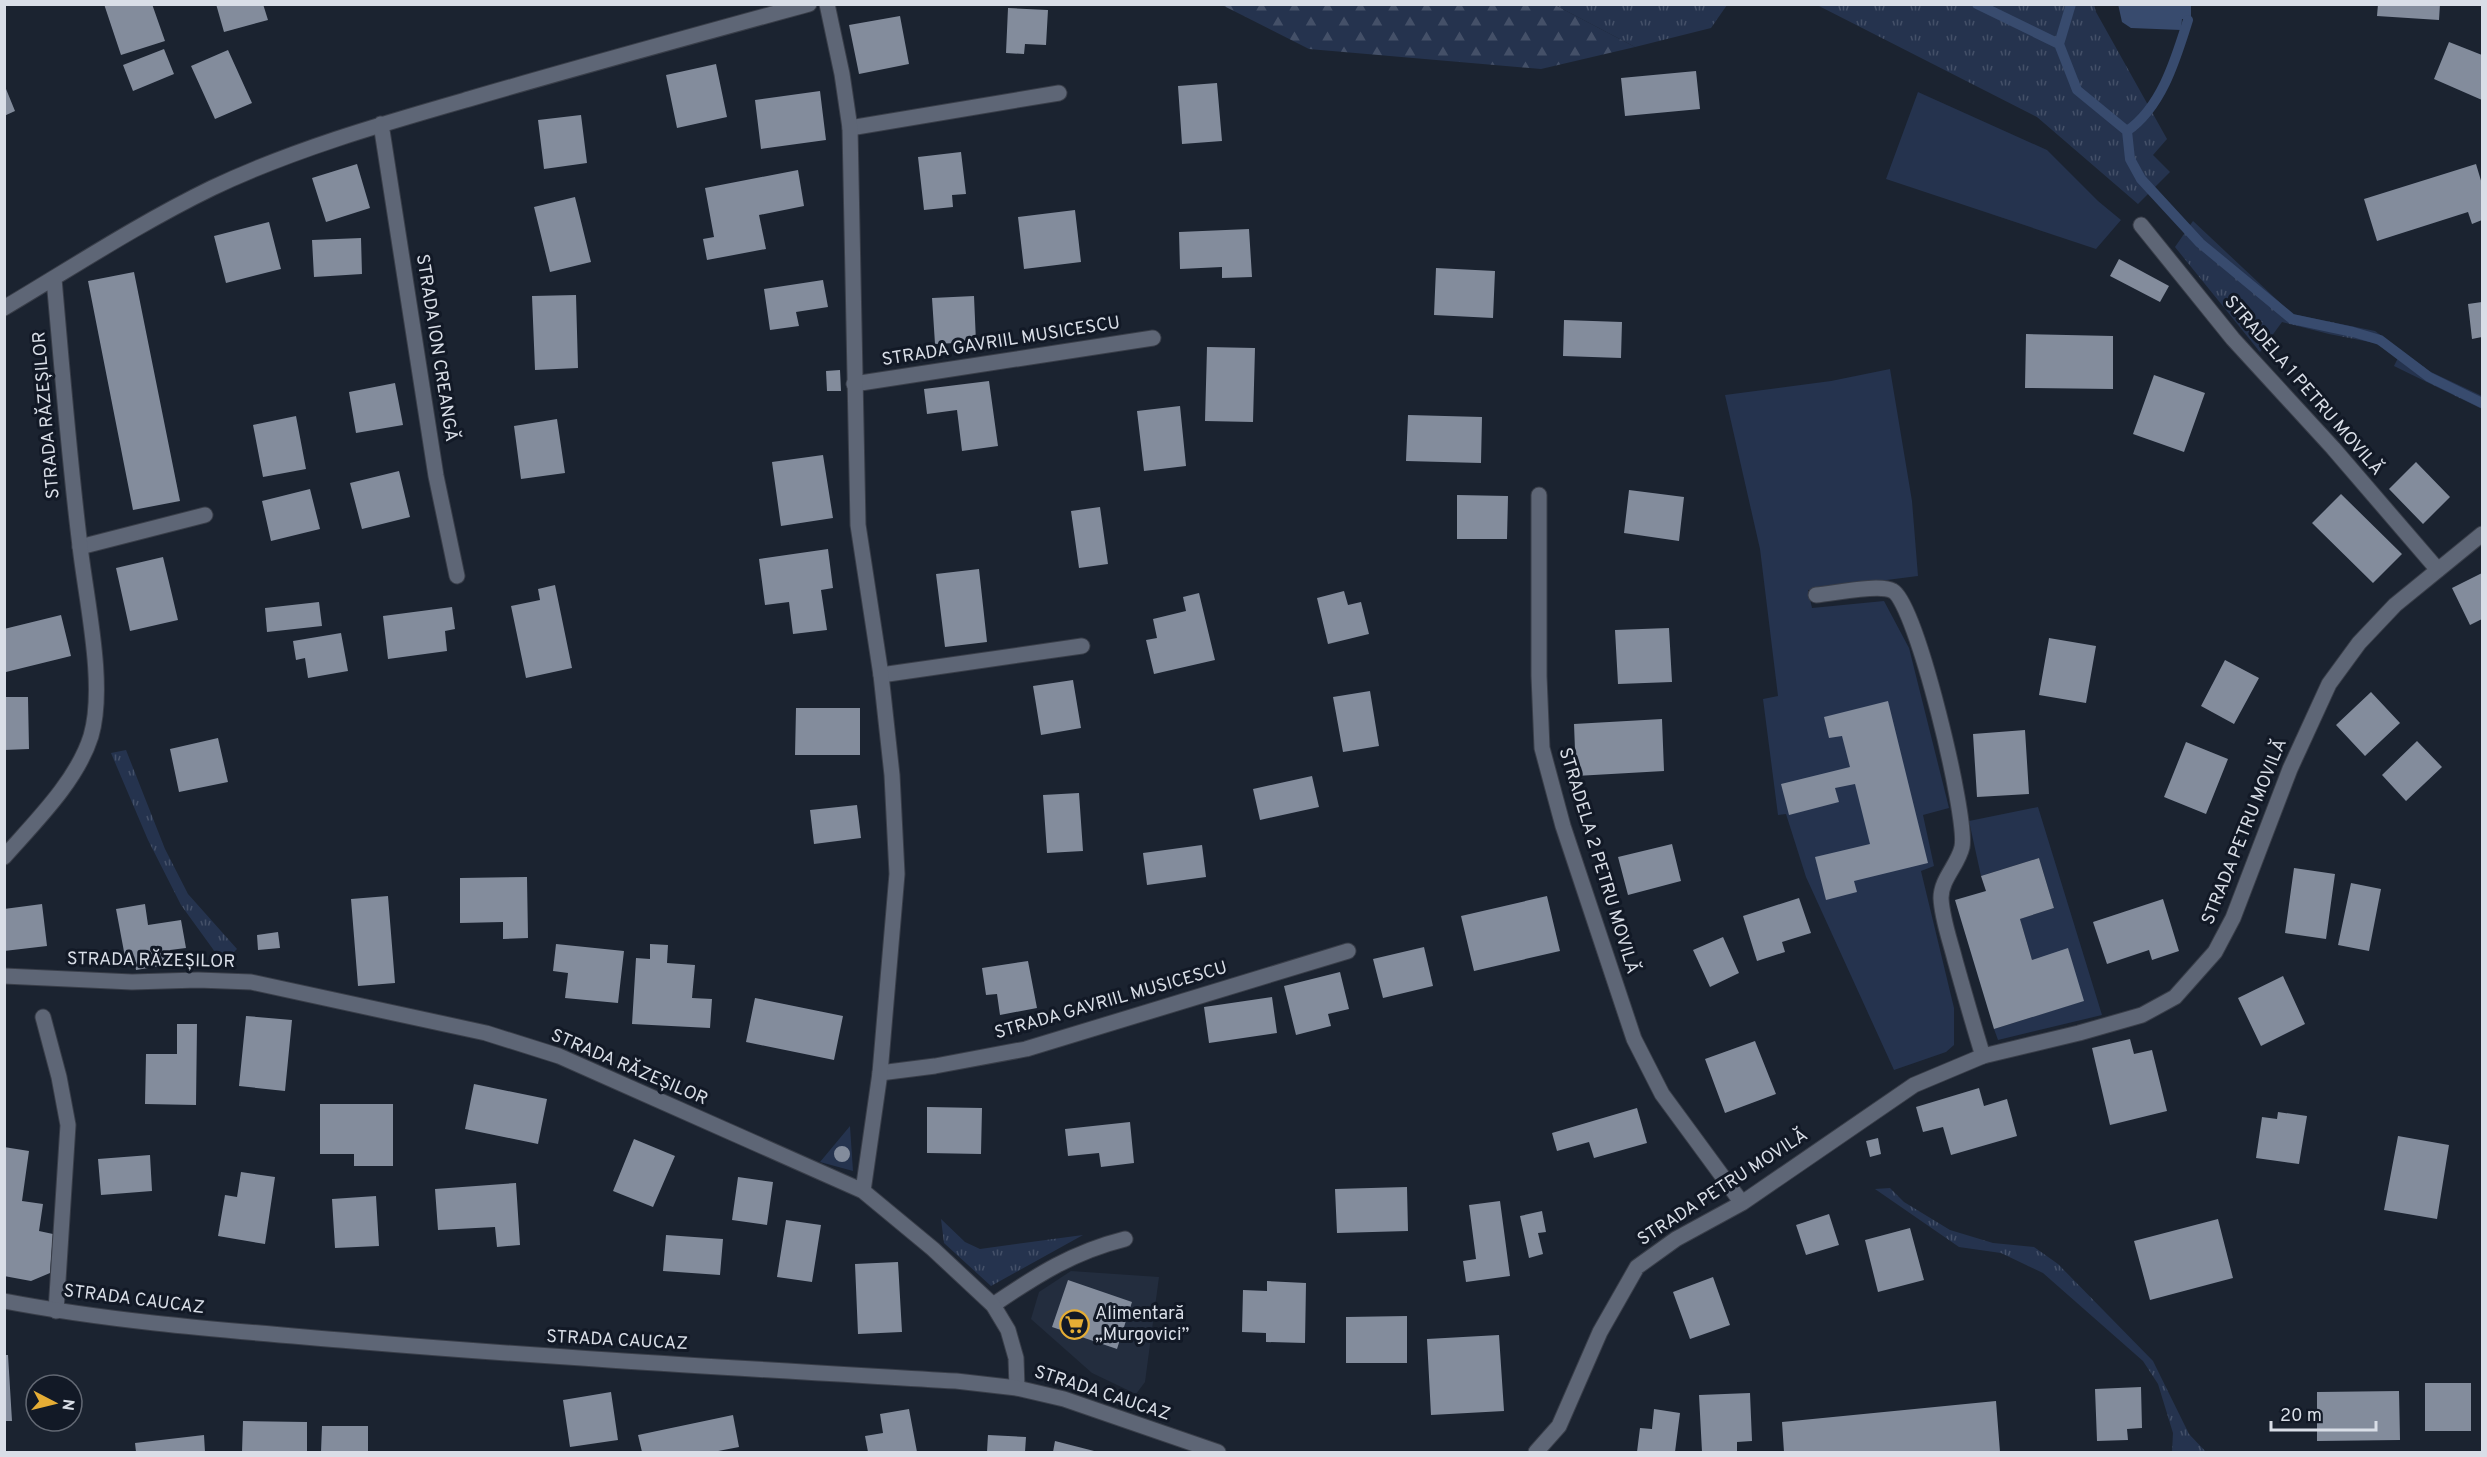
<svg xmlns="http://www.w3.org/2000/svg" width="2487" height="1457" viewBox="0 0 2487 1457" font-family="Overpass,sans-serif">
<style>
.built{fill:#232d3e}
.grass{fill:url(#grass-tufts)}
.forest{fill:url(#forest-firs)}
.garden{fill:#25334e}
.water{fill:#384b6e}
.lines{fill:none;stroke-linecap:round;stroke-linejoin:round}
.stream{stroke:#384b6e;stroke-width:10}
.building{fill:#838c9c}
.service-casing{stroke:#393e49;stroke-width:17}
.minor-casing{stroke:#393e49;stroke-width:17}
.tertiary-casing{stroke:#393e49;stroke-width:17}
.service{stroke:#5e6676;stroke-width:15}
.minor{stroke:#5e6676;stroke-width:15}
.tertiary{stroke:#5e6676;stroke-width:15}
.labels{text-anchor:middle;dominant-baseline:central;stroke-width:6;stroke-linejoin:round;paint-order:stroke}
.street-label{font-size:18px;fill:#d9dee7;stroke:#121926}
.poi-label{font-size:18px;fill:#d9dee7;stroke:#121926;text-anchor:start}
</style>
<defs>
<pattern id="grass-tufts" width="24" height="20" patternUnits="userSpaceOnUse" patternTransform="scale(1.5)"><rect width="24" height="20" fill="#25334e"/><path d="M3 7l-1-3M5 7V3M7 7l1-3M15 17l-1-3M17 17v-4M19 17l1-3" fill="none" stroke="#445068"/></pattern>
<pattern id="forest-firs" width="22" height="20" patternUnits="userSpaceOnUse" patternTransform="scale(1.5)"><rect width="22" height="20" fill="#25334e"/><path d="M5 1l3.5 6h-7zM16 11l3.5 6h-7z" fill="#445068"/></pattern>
</defs>
<rect width="100%" height="100%" fill="#1b2330"/>
<path class="built" d="M 1071,1271 L 1159,1277 L 1145,1382 L 1136,1394 L 1092,1373 L 1031,1319 L 1039,1292 Z"/>
<path class="grass" d="M 1555,5 L 1727,5 L 1711,28 L 1635,47 Z
M 1817,5 L 2094,5 L 2096,12 L 2167,139 L 2153,155 L 2170,172 L 2138,204 L 2037,117 Z
M 2193,221 L 2292,314 L 2375,331 L 2429,371 L 2482,396 L 2482,409 L 2394,366 L 2398,358 L 2375,343 L 2329,334 L 2282,322 L 2260,352 L 2175,247 Z
M 126,750 L 165,849 L 188,894 L 237,949 L 223,963 L 181,905 L 148,840 L 111,753 Z
M 1890,1188 L 1904,1202 L 1950,1230 L 1993,1243 L 2034,1247 L 2058,1264 L 2153,1361 L 2189,1434 L 2206,1452 L 2172,1452 L 2173,1433 L 2158,1384 L 2143,1361 L 2043,1273 L 2001,1253 L 1959,1247 L 1875,1189 Z
M 941,1219 L 965,1242 L 980,1249 L 1083,1235 L 991,1286 L 944,1243 Z"/>
<path class="forest" d="M 1222,5 L 1555,5 L 1635,47 L 1541,69 L 1309,49 Z"/>
<path class="garden" d="M 1918,92 L 2047,150 L 2098,201 L 2121,220 L 2096,249 L 1886,179 Z
M 1890,369 L 1912,501 L 1918,576 L 1808,590 L 1812,608 L 1884,601 L 1909,648 L 1949,808 L 1923,815 L 1934,866 L 1921,871 L 1954,1008 L 1954,1045 L 1946,1052 L 1894,1070 L 1806,877 L 1786,814 L 1778,815 L 1763,699 L 1778,696 L 1760,549 L 1725,395 L 1831,381 Z
M 2038,807 L 2102,1015 L 1998,1040 L 1994,1029 L 2083,1001 L 2068,949 L 2032,960 L 2020,919 L 2054,908 L 2039,858 L 1981,876 L 1969,821 Z
M 850,1126 L 853,1171 L 820,1162 Z"/>
<path class="water" d="M 2118,4 L 2191,5 L 2191,20 L 2182,19 L 2181,30 L 2131,28 L 2122,22 Z"/>
<g class="lines">
<path class="stream" d="M 1977,4 L 2059,44 L 2077,90 L 2127,131 L 2130,159 L 2141,179 L 2200,243 L 2292,319 L 2353,332 L 2380,340 L 2429,377 L 2482,403
M 2059,44 L 2071,4
M 2127,131 C 2162,107 2176,58 2188,20"/>
</g>
<path class="building" d="M 104,4 L 152,4 L 165,41 L 121,55 Z
M 216,4 L 263,4 L 268,20 L 224,32 Z
M 2378,4 L 2440,4 L 2439,20 L 2377,16 Z
M 1008,8 L 1048,10 L 1046,45 L 1025,44 L 1024,54 L 1006,53 Z
M 900,16 L 909,64 L 859,74 L 849,25 Z
M 2449,42 L 2482,55 L 2482,100 L 2434,79 Z
M 164,49 L 174,74 L 133,91 L 123,65 Z
M 228,50 L 252,103 L 215,119 L 191,66 Z
M 716,64 L 727,117 L 677,128 L 666,75 Z
M 1696,71 L 1700,109 L 1625,116 L 1621,78 Z
M 1217,83 L 1222,141 L 1182,144 L 1178,86 Z
M 4,84 L 15,111 L 4,116 Z
M 820,91 L 826,140 L 761,149 L 755,100 Z
M 581,115 L 587,163 L 544,169 L 538,120 Z
M 961,152 L 966,194 L 952,195 L 953,207 L 924,210 L 918,157 Z
M 357,164 L 370,208 L 326,222 L 312,178 Z
M 2476,164 L 2482,184 L 2482,220 L 2472,224 L 2468,212 L 2377,241 L 2364,199 Z
M 798,170 L 804,206 L 759,215 L 766,249 L 707,260 L 703,239 L 714,237 L 705,188 Z
M 575,197 L 591,262 L 550,272 L 534,207 Z
M 1075,210 L 1081,262 L 1024,269 L 1018,217 Z
M 269,222 L 281,269 L 226,283 L 214,236 Z
M 1249,229 L 1252,277 L 1222,278 L 1222,267 L 1180,269 L 1179,232 Z
M 361,238 L 362,274 L 314,277 L 312,240 Z
M 2119,259 L 2169,286 L 2160,302 L 2110,276 Z
M 1436,268 L 1495,271 L 1493,318 L 1434,315 Z
M 134,272 L 180,501 L 133,510 L 88,281 Z
M 823,280 L 828,307 L 796,312 L 799,326 L 770,330 L 764,289 Z
M 576,295 L 578,368 L 535,370 L 532,296 Z
M 974,296 L 976,342 L 935,344 L 932,298 Z
M 2482,302 L 2482,337 L 2472,339 L 2468,304 Z
M 1564,320 L 1622,322 L 1621,358 L 1563,356 Z
M 2026,334 L 2113,336 L 2113,389 L 2025,388 Z
M 1207,347 L 1255,348 L 1253,422 L 1205,421 Z
M 840,370 L 841,391 L 827,391 L 826,371 Z
M 2154,375 L 2205,393 L 2184,452 L 2133,434 Z
M 989,381 L 998,446 L 962,451 L 957,410 L 927,414 L 924,389 Z
M 395,383 L 403,425 L 356,433 L 349,392 Z
M 1180,406 L 1186,466 L 1144,471 L 1137,411 Z
M 1408,415 L 1482,417 L 1481,463 L 1406,461 Z
M 296,416 L 306,469 L 263,477 L 253,425 Z
M 557,419 L 565,473 L 521,479 L 514,426 Z
M 823,455 L 833,518 L 781,526 L 772,462 Z
M 2416,462 L 2450,497 L 2423,524 L 2389,489 Z
M 399,471 L 410,517 L 362,529 L 350,483 Z
M 310,489 L 320,529 L 271,541 L 262,501 Z
M 1629,490 L 1684,497 L 1679,541 L 1624,533 Z
M 2341,494 L 2402,554 L 2373,583 L 2312,523 Z
M 1457,495 L 1508,496 L 1507,539 L 1457,539 Z
M 1100,507 L 1108,564 L 1079,568 L 1071,511 Z
M 828,549 L 833,588 L 821,590 L 827,630 L 793,634 L 789,602 L 765,605 L 759,559 Z
M 163,557 L 178,620 L 130,631 L 116,568 Z
M 979,569 L 987,642 L 945,647 L 936,574 Z
M 2482,573 L 2482,619 L 2470,625 L 2452,588 Z
M 555,585 L 572,668 L 526,678 L 511,606 L 540,600 L 538,589 Z
M 1344,591 L 1348,605 L 1361,602 L 1369,634 L 1328,644 L 1317,598 Z
M 1199,593 L 1215,660 L 1154,674 L 1146,640 L 1157,638 L 1153,619 L 1186,611 L 1183,597 Z
M 319,602 L 322,626 L 267,632 L 265,608 Z
M 452,607 L 455,629 L 445,631 L 447,651 L 388,659 L 383,616 Z
M 61,615 L 71,656 L 6,672 L 4,629 Z
M 1669,628 L 1672,682 L 1618,684 L 1615,630 Z
M 341,633 L 348,671 L 308,678 L 305,658 L 296,660 L 293,641 Z
M 2049,638 L 2096,646 L 2086,703 L 2039,695 Z
M 2225,660 L 2259,678 L 2234,724 L 2201,706 Z
M 1073,680 L 1081,728 L 1041,735 L 1033,686 Z
M 1370,691 L 1379,746 L 1343,752 L 1333,697 Z
M 2371,692 L 2400,723 L 2365,756 L 2336,725 Z
M 4,697 L 28,697 L 29,749 L 4,750 Z
M 1888,701 L 1928,863 L 1854,881 L 1857,892 L 1826,900 L 1815,857 L 1870,844 L 1855,784 L 1835,788 L 1839,802 L 1789,815 L 1781,784 L 1850,767 L 1842,736 L 1829,738 L 1824,717 Z
M 796,708 L 860,708 L 860,755 L 795,755 Z
M 1662,719 L 1664,771 L 1576,776 L 1574,724 Z
M 2025,730 L 2029,794 L 1977,797 L 1973,734 Z
M 218,738 L 228,782 L 179,792 L 170,749 Z
M 2417,741 L 2442,767 L 2406,801 L 2382,775 Z
M 2186,742 L 2228,759 L 2206,814 L 2164,797 Z
M 1312,776 L 1319,807 L 1260,820 L 1253,789 Z
M 1079,793 L 1083,851 L 1047,853 L 1043,795 Z
M 857,805 L 861,838 L 814,844 L 810,810 Z
M 1672,844 L 1681,881 L 1628,895 L 1618,857 Z
M 1202,845 L 1206,877 L 1147,885 L 1143,853 Z
M 2039,858 L 2054,908 L 2020,919 L 2032,960 L 2068,948 L 2084,1001 L 1994,1029 L 1955,900 L 1986,891 L 1981,876 Z
M 2294,868 L 2335,874 L 2326,939 L 2285,933 Z
M 527,877 L 528,938 L 503,939 L 503,922 L 460,923 L 460,878 Z
M 2351,883 L 2381,889 L 2369,951 L 2338,945 Z
M 388,896 L 395,983 L 358,986 L 351,899 Z
M 1547,896 L 1560,951 L 1474,971 L 1461,916 Z
M 1799,898 L 1811,933 L 1782,942 L 1785,952 L 1757,961 L 1743,916 Z
M 2163,899 L 2179,951 L 2152,960 L 2149,950 L 2107,964 L 2093,922 Z
M 42,904 L 47,946 L 4,951 L 4,909 Z
M 145,904 L 148,925 L 181,920 L 186,948 L 170,950 L 172,964 L 136,970 L 134,956 L 125,957 L 116,909 Z
M 278,932 L 280,948 L 258,950 L 257,935 Z
M 1723,937 L 1739,973 L 1710,987 L 1693,950 Z
M 556,944 L 624,951 L 618,1003 L 565,998 L 568,973 L 553,971 Z
M 650,944 L 668,945 L 667,963 L 695,965 L 692,998 L 712,999 L 710,1028 L 632,1024 L 636,958 L 650,959 Z
M 1424,947 L 1433,986 L 1383,998 L 1373,959 Z
M 1028,961 L 1037,1008 L 1000,1015 L 997,994 L 986,995 L 982,968 Z
M 1340,972 L 1349,1009 L 1328,1014 L 1331,1026 L 1296,1035 L 1284,986 Z
M 2283,976 L 2305,1024 L 2261,1046 L 2238,998 Z
M 1272,997 L 1277,1033 L 1209,1043 L 1204,1007 Z
M 755,998 L 843,1016 L 834,1060 L 746,1042 Z
M 246,1016 L 292,1020 L 285,1091 L 239,1086 Z
M 177,1024 L 197,1024 L 196,1105 L 145,1104 L 146,1054 L 177,1054 Z
M 2130,1039 L 2134,1054 L 2152,1050 L 2167,1111 L 2110,1125 L 2092,1048 Z
M 1755,1041 L 1776,1094 L 1725,1113 L 1705,1059 Z
M 474,1084 L 547,1099 L 538,1144 L 465,1129 Z
M 1979,1088 L 1984,1106 L 2007,1099 L 2017,1136 L 1951,1155 L 1943,1127 L 1923,1132 L 1916,1107 Z
M 320,1104 L 393,1104 L 393,1166 L 354,1166 L 354,1154 L 320,1154 Z
M 927,1107 L 982,1108 L 981,1154 L 927,1153 Z
M 1637,1108 L 1647,1143 L 1594,1158 L 1589,1142 L 1557,1151 L 1552,1133 Z
M 2278,1112 L 2307,1116 L 2299,1164 L 2256,1158 L 2262,1117 L 2277,1119 Z
M 1130,1122 L 1134,1163 L 1101,1167 L 1099,1153 L 1068,1156 L 1065,1129 Z
M 2398,1136 L 2449,1145 L 2437,1219 L 2384,1210 Z
M 1878,1138 L 1881,1154 L 1870,1157 L 1866,1141 Z
M 634,1139 L 675,1156 L 653,1207 L 613,1191 Z
M834 1154a8 8 0 1 1 16 0a8 8 0 1 1-16 0Z
M 4,1147 L 29,1151 L 22,1201 L 43,1204 L 39,1231 L 53,1234 L 50,1273 L 31,1281 L 4,1276 Z
M 150,1155 L 152,1191 L 101,1195 L 98,1159 Z
M 241,1172 L 275,1177 L 265,1244 L 218,1236 L 225,1195 L 237,1197 Z
M 738,1177 L 773,1182 L 767,1225 L 732,1220 Z
M 516,1183 L 520,1245 L 497,1247 L 495,1227 L 438,1230 L 435,1189 Z
M 1407,1187 L 1408,1231 L 1337,1233 L 1335,1189 Z
M 376,1196 L 379,1246 L 335,1248 L 332,1199 Z
M 1500,1201 L 1510,1276 L 1466,1282 L 1463,1261 L 1476,1259 L 1469,1205 Z
M 1542,1211 L 1546,1232 L 1538,1233 L 1543,1254 L 1529,1258 L 1520,1216 Z
M 1829,1214 L 1839,1245 L 1806,1255 L 1796,1225 Z
M 2218,1219 L 2233,1278 L 2150,1300 L 2134,1241 Z
M 786,1220 L 821,1225 L 812,1282 L 777,1277 Z
M 1910,1228 L 1924,1280 L 1878,1292 L 1865,1240 Z
M 666,1235 L 723,1239 L 720,1275 L 663,1271 Z
M 898,1262 L 902,1332 L 858,1334 L 855,1264 Z
M 1713,1277 L 1730,1325 L 1690,1339 L 1673,1292 Z
M 1068,1280 L 1132,1302 L 1117,1349 L 1052,1327 Z
M 1267,1281 L 1306,1283 L 1305,1343 L 1266,1342 L 1266,1333 L 1242,1332 L 1243,1290 L 1267,1291 Z
M 1407,1316 L 1407,1363 L 1346,1363 L 1346,1317 Z
M 1499,1335 L 1504,1411 L 1431,1415 L 1427,1339 Z
M 4,1355 L 8,1355 L 12,1421 L 4,1421 Z
M 2425,1383 L 2471,1383 L 2471,1431 L 2425,1431 Z
M 2141,1387 L 2142,1428 L 2127,1429 L 2128,1440 L 2097,1441 L 2095,1389 Z
M 2399,1391 L 2400,1440 L 2317,1441 L 2317,1392 Z
M 611,1392 L 618,1440 L 570,1447 L 563,1400 Z
M 1750,1393 L 1752,1441 L 1737,1442 L 1737,1452 L 1702,1452 L 1699,1395 Z
M 1996,1401 L 2000,1452 L 1784,1452 L 1782,1422 Z
M 909,1409 L 917,1452 L 868,1452 L 865,1436 L 883,1433 L 880,1414 Z
M 1654,1409 L 1680,1413 L 1675,1452 L 1637,1452 L 1640,1428 L 1652,1429 Z
M 733,1415 L 739,1447 L 713,1452 L 642,1452 L 638,1435 Z
M 243,1421 L 307,1422 L 307,1452 L 242,1452 Z
M 322,1426 L 368,1426 L 368,1452 L 321,1452 Z
M 204,1435 L 205,1452 L 136,1452 L 135,1443 Z
M 988,1435 L 1026,1437 L 1025,1452 L 987,1452 Z
M 1055,1441 L 1098,1452 L 1053,1452 Z"/>
<g class="lines">
<defs>
<path id="service" d="M 850,128 L 1059,93
M 854,384 L 1153,338
M 80,547 L 205,515
M 1816,595 C 1833,594 1879,583 1893,591 C 1916,603 1968,817 1962,847 C 1958,865 1941,879 1941,898 C 1942,919 1950,940 1955,960 C 1964,992 1973,1024 1983,1056
M 881,675 L 1082,646
M 43,1017 L 59,1077 L 68,1125 L 56,1311
M 880,1073 L 935,1066 L 1026,1049 L 1348,951
M 993,1305 C 1037,1275 1073,1252 1125,1239"/>
<path id="minor" d="M 827,4 L 842,74 L 850,128 L 858,525 L 881,675 L 892,775 L 897,874 L 880,1073 L 863,1191
M 381,124 L 436,476 L 457,576
M 2141,225 L 2233,339 L 2333,448 L 2438,570
M 4,308 C 73,267 140,223 212,188 C 294,149 382,124 469,99 C 582,66 696,35 809,4
M 1539,495 L 1539,676 L 1542,748 L 1563,826 L 1634,1039 L 1662,1094 L 1742,1203
M 4,857 C 35,822 77,781 91,736 C 106,685 86,600 80,546 C 69,457 62,368 54,279
M 4,976 L 132,982 L 198,980 L 251,982 L 486,1033 L 559,1056 L 863,1191 L 933,1249 L 993,1305 L 1008,1330 L 1016,1358 L 1017,1388
M 1536,1452 L 1559,1426 L 1600,1332 L 1637,1267 L 1676,1239 L 1742,1203 L 1914,1085 L 1983,1056 L 2079,1033 L 2142,1015 L 2175,997 L 2215,952 L 2233,918 L 2290,769 L 2329,684 L 2359,643 L 2395,605 L 2482,534"/>
<path id="tertiary" d="M 4,1301 C 119,1323 236,1331 352,1341 C 553,1358 754,1369 956,1381 L 1017,1388 L 1064,1399 L 1218,1452"/>
</defs>
<use href="#service" class="service-casing"/>
<use href="#minor" class="minor-casing"/>
<use href="#tertiary" class="tertiary-casing"/>
<use href="#service" class="service"/>
<use href="#minor" class="minor"/>
<use href="#tertiary" class="tertiary"/>
</g>
<defs>
<symbol id="supermarket-ring" viewBox="-11 -11 22 22"><circle r="9.5" fill="#121926" stroke="#e5ad35" stroke-width="1.5"/><path d="M-6-5.5h2.5l.6 2H6L4.5 2H-2.5L-4.4-4H-6ZM-1.5 3.2a1.3 1.3 0 1 0 .1 0ZM3 3.2a1.3 1.3 0 1 0 .1 0Z" fill="#e5ad35"/></symbol>
</defs>
<g fill-rule="evenodd">
<use href="#supermarket-ring" x="1058" y="1308" width="33" height="33"/>
</g>
<g class="labels">
<g class="street-label">
<text transform="translate(1001 342) rotate(-9)">STRADA GAVRIIL MUSICESCU</text>
<text transform="translate(436 348) rotate(81)">STRADA ION CREANGĂ</text>
<text transform="translate(2303 386) rotate(49)">STRADELA 1 PETRU MOVILĂ</text>
<text transform="translate(47 415) rotate(-95)">STRADA RĂZEȘILOR</text>
<text transform="translate(2245 832) rotate(-68)">STRADA PETRU MOVILĂ</text>
<text transform="translate(1598 861) rotate(73)">STRADELA 2 PETRU MOVILĂ</text>
<text transform="translate(151 961) rotate(1)">STRADA RĂZEȘILOR</text>
<text transform="translate(1111 1001) rotate(-16)">STRADA GAVRIIL MUSICESCU</text>
<text transform="translate(629 1068) rotate(23)">STRADA RĂZEȘILOR</text>
<text transform="translate(1723 1188) rotate(-33)">STRADA PETRU MOVILĂ</text>
<text transform="translate(134 1300) rotate(7)">STRADA CAUCAZ</text>
<text transform="translate(617 1341) rotate(3)">STRADA CAUCAZ</text>
<text transform="translate(1102 1394) rotate(18)">STRADA CAUCAZ</text>
</g>
<g class="poi-label">
<text x="1095" y="1314">Alimentară<tspan x="1095" dy="21">„Murgovici”</tspan></text>
</g>
</g>
<rect width="2487" height="1457" fill="none" stroke="#d9dee7" stroke-width="12"/>
<g transform="translate(54 1403) rotate(97)"><circle r="28" fill="#121926" stroke="#626873" stroke-width="1.5"/>
<path d="M0-4.5L10 22L0 15L-10 22Z" fill="#e5ad35"/>
<text y="-9" font-size="16" font-weight="bold" text-anchor="middle" fill="#d9dee7">N</text>
</g>
<path d="M2271 1421v9h105v-9" fill="none" stroke="#d9dee7" stroke-width="3"/>
<text x="2280" y="1421" font-size="18" fill="#d9dee7" stroke="#121926" stroke-width="4.5" paint-order="stroke">20 m</text>
</svg>
